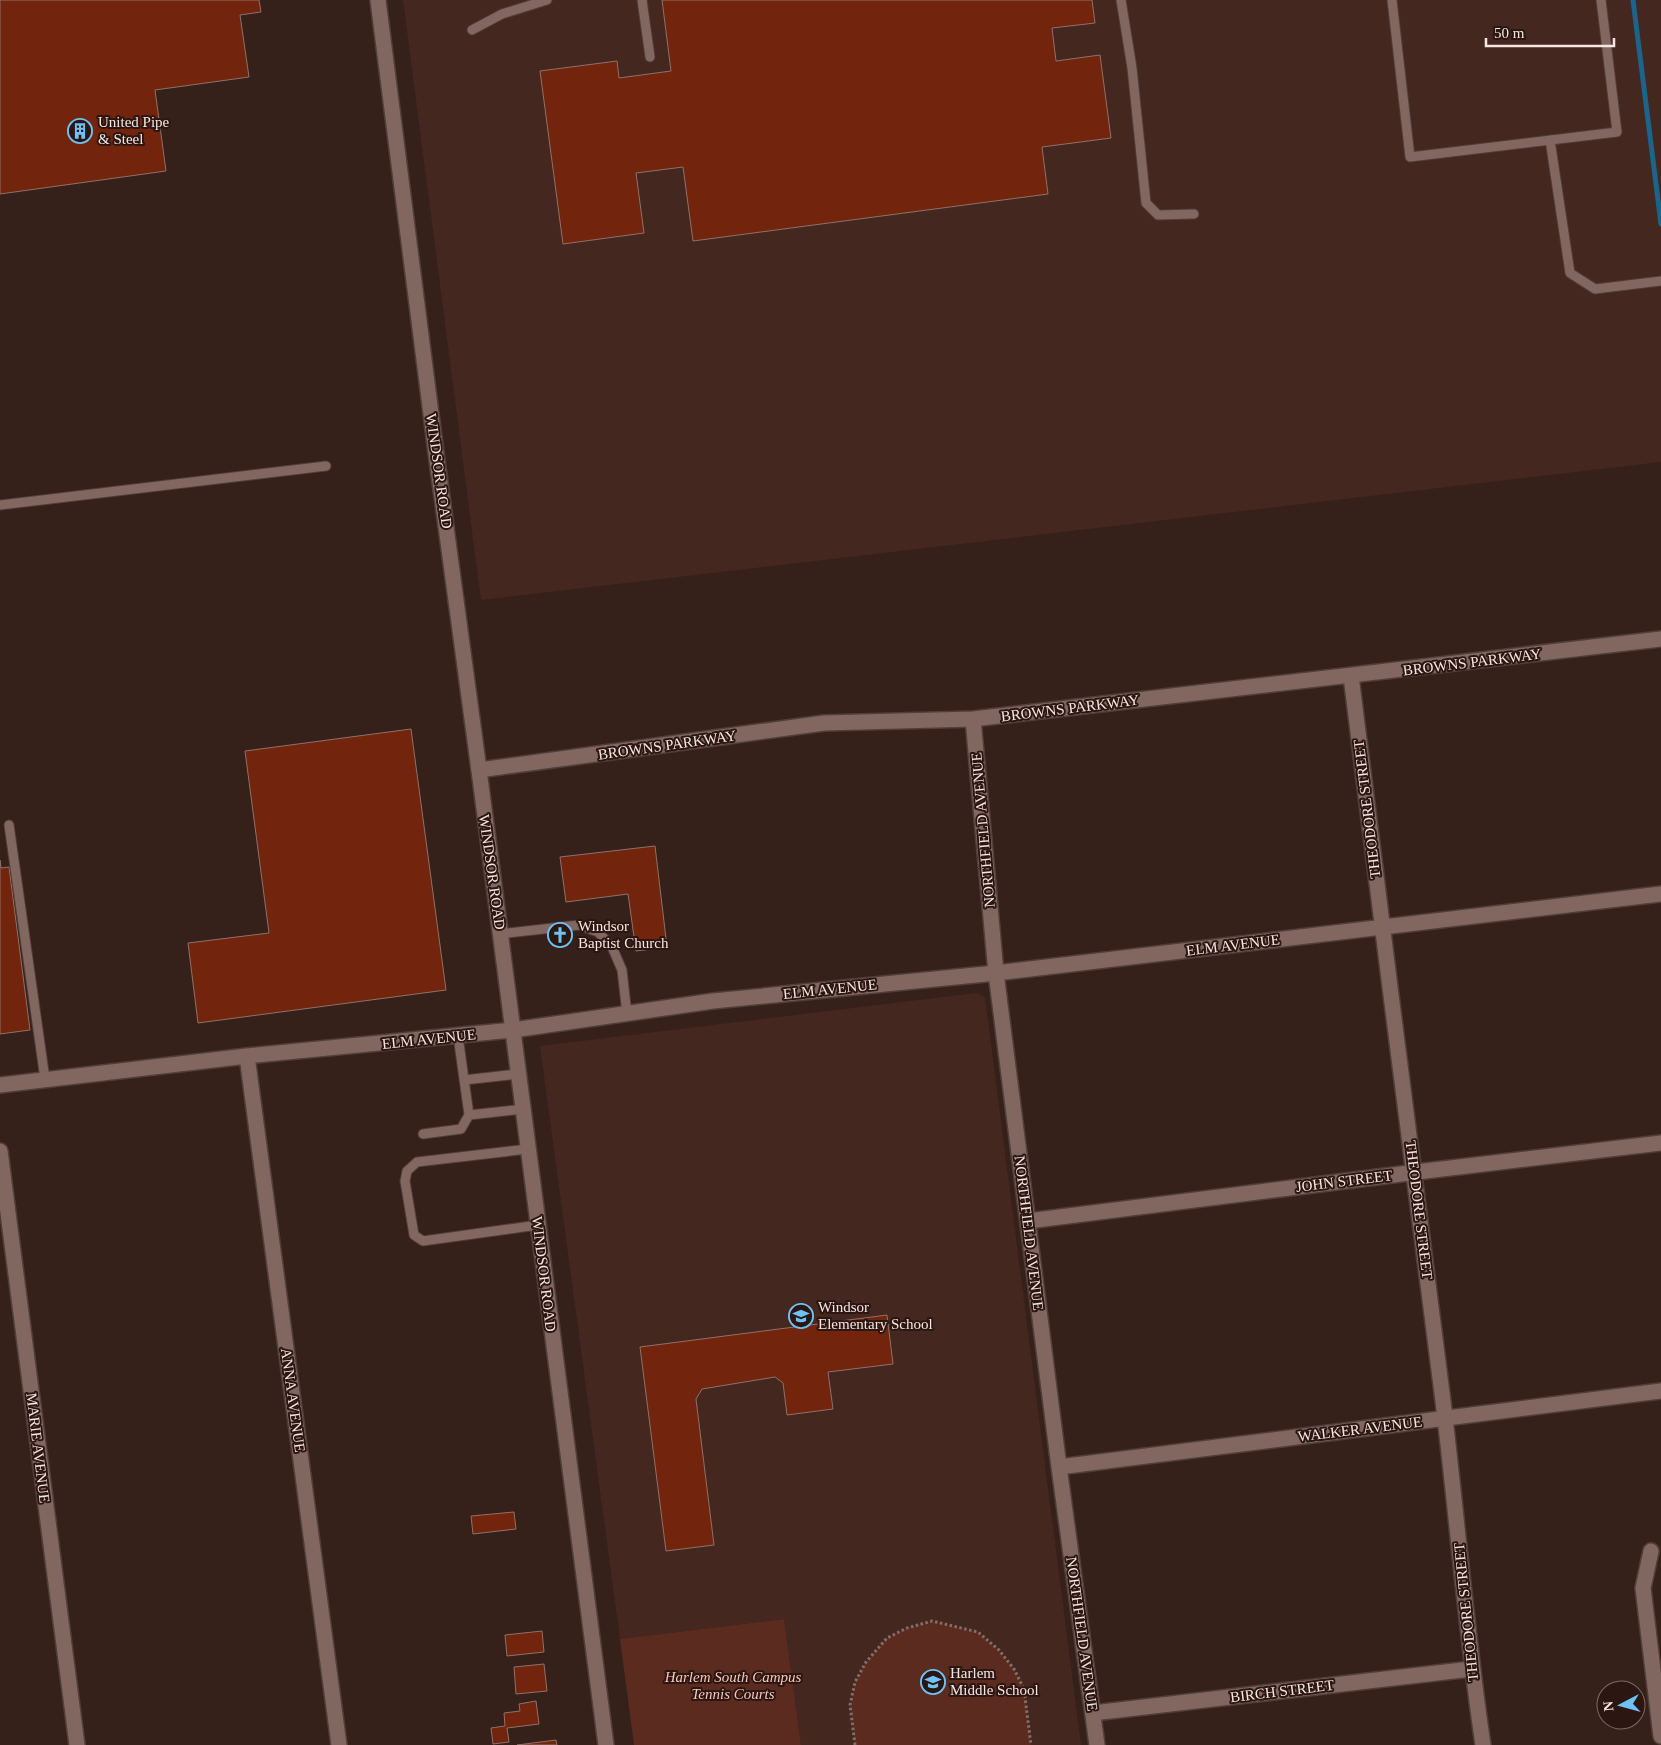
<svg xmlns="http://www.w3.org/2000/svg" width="1661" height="1745" viewBox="0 0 1661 1745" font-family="'Times New Roman',serif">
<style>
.built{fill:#44271f}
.green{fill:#5b2b1f}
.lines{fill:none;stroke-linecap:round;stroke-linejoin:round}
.stream{stroke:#1b658b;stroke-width:5}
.building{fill:#73240d;stroke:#8d726a}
.lane-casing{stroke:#503e3a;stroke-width:11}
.street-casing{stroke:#503e3a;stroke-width:18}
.secondary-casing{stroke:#503e3a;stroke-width:18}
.path{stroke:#826f6a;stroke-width:3;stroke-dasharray:2.5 2.5;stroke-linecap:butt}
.lane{stroke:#826760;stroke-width:9}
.street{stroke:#826760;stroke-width:15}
.secondary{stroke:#826760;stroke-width:15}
.labels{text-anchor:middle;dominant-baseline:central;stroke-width:4;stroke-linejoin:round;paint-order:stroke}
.poi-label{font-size:15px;fill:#f6e6e2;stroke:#2b1611;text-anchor:start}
.street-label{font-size:15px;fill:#f6e6e2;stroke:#2b1611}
.park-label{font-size:15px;font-style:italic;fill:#f9c8bb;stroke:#2b1611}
</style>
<rect width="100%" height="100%" fill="#36201a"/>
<path class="built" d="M 403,0 L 1661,0 L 1661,462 L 481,600 Z
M 976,993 L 985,997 L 1081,1745 L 801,1745 L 784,1619 L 620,1639 L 540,1046 Z"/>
<path class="green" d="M 784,1619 L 801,1745 L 634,1745 L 620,1639 Z
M 932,1621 L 978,1632 L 999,1650 L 1014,1669 L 1024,1689 L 1031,1745 L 855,1745 L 850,1705 L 855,1682 L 866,1662 L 887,1638 L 907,1628 Z"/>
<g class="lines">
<path class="stream" d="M 1633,0 L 1661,224"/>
</g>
<path class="building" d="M 0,0 L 259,0 L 261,12 L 240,15 L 249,77 L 155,90 L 166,171 L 0,194 Z
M 662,0 L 1092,0 L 1095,23 L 1052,28 L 1056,61 L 1100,55 L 1111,138 L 1042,147 L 1048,194 L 693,241 L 683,167 L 636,173 L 644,233 L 563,244 L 540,71 L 617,61 L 619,78 L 671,71 Z
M 411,729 L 446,990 L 198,1023 L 188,943 L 269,933 L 245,751 Z
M 655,846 L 667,947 L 636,951 L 628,894 L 566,902 L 560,857 Z
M 0,860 L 1,868 L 9,867 L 30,1030 L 0,1034 Z
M 887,1315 L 893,1364 L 828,1372 L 833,1409 L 787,1415 L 783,1383 L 775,1377 L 702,1389 L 696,1399 L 714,1545 L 666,1551 L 640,1347 Z
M 514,1512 L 516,1529 L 473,1534 L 471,1516 Z
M 542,1631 L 544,1652 L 507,1656 L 505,1635 Z
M 544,1664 L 547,1691 L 516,1694 L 514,1667 Z
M 536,1701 L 539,1724 L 507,1728 L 509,1742 L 493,1744 L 491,1728 L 505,1726 L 504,1713 L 520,1711 L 519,1704 Z
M 556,1740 L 557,1745 L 517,1745 Z"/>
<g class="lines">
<defs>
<path id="lane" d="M 642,0 L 650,57
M 1121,0 L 1132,68 L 1146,203 L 1158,215 L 1194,214
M 1392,0 L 1410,157 L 1617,132 L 1601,0
M 472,30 L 502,14 L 547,0
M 1550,140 L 1570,273 L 1595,289 L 1661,281
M 0,505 L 326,466
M 9,825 L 45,1079
M 500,934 L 579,925 L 598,932 L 612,947 L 622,970 L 627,1014
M 458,1036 L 469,1115 L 523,1109
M 464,1080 L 518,1074
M 423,1134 L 461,1129 L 469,1115
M 528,1149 L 417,1162 L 407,1171 L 405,1181 L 414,1235 L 423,1241 L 538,1225"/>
<path id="street" d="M 1351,676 C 1380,918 1413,1159 1443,1401 C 1457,1516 1466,1631 1483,1745
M 973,719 L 996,973 L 1059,1467 L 1097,1745
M 479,770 L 824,723 L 973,719 L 1661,639
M 247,1056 L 339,1745
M 0,1085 L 247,1056 L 513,1030 L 713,1001 L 996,973 L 1661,894
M 0,1151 L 77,1745
M 1028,1221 L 1425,1171 L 1661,1143
M 1059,1467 L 1661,1391
M 1651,1551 L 1643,1588 L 1661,1736
M 1093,1713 L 1471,1669"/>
<path id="secondary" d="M 378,0 L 436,453 L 479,770 L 606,1745"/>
</defs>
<use href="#lane" class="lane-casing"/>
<use href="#street" class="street-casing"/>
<use href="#secondary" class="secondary-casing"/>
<path class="path" d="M 855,1745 L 850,1705 L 855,1682 L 866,1662 L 887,1638 L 907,1628 L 932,1621 L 978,1632 L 999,1650 L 1014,1669 L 1024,1689 L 1031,1745"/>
<use href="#lane" class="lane"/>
<use href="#street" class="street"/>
<use href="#secondary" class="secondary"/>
</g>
<defs>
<symbol id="building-ring" viewBox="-11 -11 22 22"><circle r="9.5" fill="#2b1611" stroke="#6ec2f4" stroke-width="1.5"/><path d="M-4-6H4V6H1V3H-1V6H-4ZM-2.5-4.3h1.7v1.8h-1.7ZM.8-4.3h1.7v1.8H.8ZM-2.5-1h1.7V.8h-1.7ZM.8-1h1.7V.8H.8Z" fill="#6ec2f4"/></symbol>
<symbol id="church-ring" viewBox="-11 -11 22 22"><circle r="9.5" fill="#2b1611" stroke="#6ec2f4" stroke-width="1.5"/><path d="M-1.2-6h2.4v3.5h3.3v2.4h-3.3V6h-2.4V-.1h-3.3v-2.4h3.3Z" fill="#6ec2f4"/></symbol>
<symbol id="school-ring" viewBox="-11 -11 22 22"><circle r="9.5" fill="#2b1611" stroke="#6ec2f4" stroke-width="1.5"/><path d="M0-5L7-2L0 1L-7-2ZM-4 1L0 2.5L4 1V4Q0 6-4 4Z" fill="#6ec2f4"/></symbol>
</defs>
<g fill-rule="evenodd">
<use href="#building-ring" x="66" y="117" width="28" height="28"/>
<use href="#church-ring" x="546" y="921" width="28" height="28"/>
<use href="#school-ring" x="787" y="1302" width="28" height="28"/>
<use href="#school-ring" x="919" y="1668" width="28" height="28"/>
</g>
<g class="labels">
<g class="poi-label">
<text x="98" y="122">United Pipe<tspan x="98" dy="17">&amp; Steel</tspan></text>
<text x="578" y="926">Windsor<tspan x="578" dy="17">Baptist Church</tspan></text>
<text x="818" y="1307">Windsor<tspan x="818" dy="17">Elementary School</tspan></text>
<text x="950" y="1673">Harlem<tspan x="950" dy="17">Middle School</tspan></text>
</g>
<g class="street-label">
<text transform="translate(439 471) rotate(82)">WINDSOR ROAD</text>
<text transform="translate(1472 662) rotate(-7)">BROWNS PARKWAY</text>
<text transform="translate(1070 708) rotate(-7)">BROWNS PARKWAY</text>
<text transform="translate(667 745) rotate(-8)">BROWNS PARKWAY</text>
<text transform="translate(1367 809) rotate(-97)">THEODORE STREET</text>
<text transform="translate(983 830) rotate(-95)">NORTHFIELD AVENUE</text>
<text transform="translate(492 872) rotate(82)">WINDSOR ROAD</text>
<text transform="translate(1233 945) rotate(-7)">ELM AVENUE</text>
<text transform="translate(830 989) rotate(-6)">ELM AVENUE</text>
<text transform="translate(429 1039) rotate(-6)">ELM AVENUE</text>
<text transform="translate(1344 1181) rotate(-7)">JOHN STREET</text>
<text transform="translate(1419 1210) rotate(83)">THEODORE STREET</text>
<text transform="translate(1029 1233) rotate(83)">NORTHFIELD AVENUE</text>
<text transform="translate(544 1274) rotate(83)">WINDSOR ROAD</text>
<text transform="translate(293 1400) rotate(82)">ANNA AVENUE</text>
<text transform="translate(1360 1429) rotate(-7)">WALKER AVENUE</text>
<text transform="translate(38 1448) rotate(83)">MARIE AVENUE</text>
<text transform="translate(1466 1612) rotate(-96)">THEODORE STREET</text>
<text transform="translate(1082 1634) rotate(82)">NORTHFIELD AVENUE</text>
<text transform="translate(1282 1691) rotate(-7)">BIRCH STREET</text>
</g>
<g class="park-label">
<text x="733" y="1677">Harlem South Campus<tspan x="733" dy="17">Tennis Courts</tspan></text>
</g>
</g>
<g transform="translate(1621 1705) rotate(264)"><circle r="24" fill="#2b1611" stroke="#7c6965"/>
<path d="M0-4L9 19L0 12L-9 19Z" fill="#6ec2f4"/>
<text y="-8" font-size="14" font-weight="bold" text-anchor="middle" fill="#f6e6e2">N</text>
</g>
<path d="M1486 38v8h128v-8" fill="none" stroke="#f6e6e2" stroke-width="2.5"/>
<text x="1494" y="38" font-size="15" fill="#f6e6e2" stroke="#2b1611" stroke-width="4" paint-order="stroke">50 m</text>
</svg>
